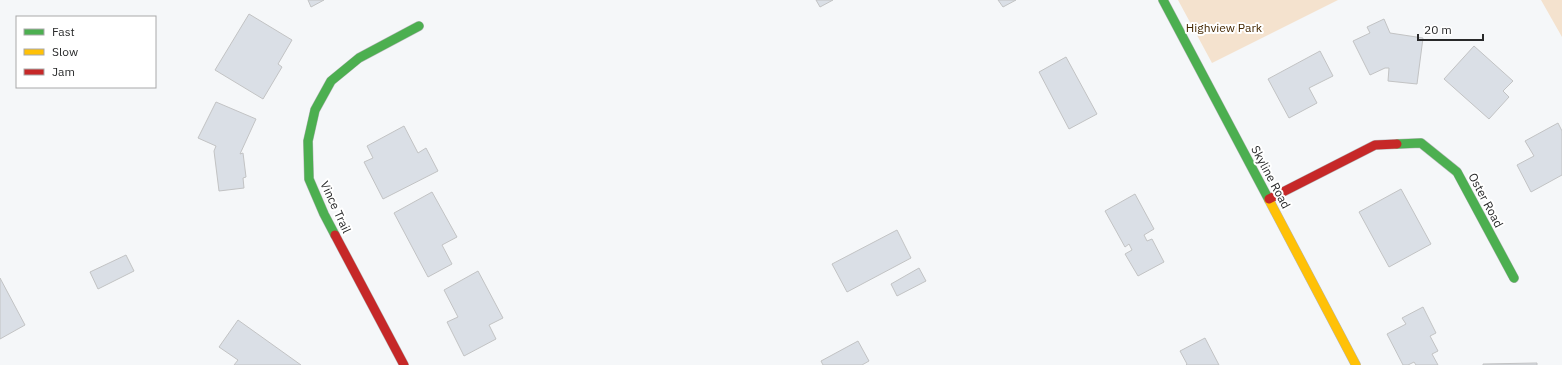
<svg xmlns="http://www.w3.org/2000/svg" width="1562" height="365" viewBox="0 0 1562 365" font-family="'IBM Plex Sans',sans-serif">
<style>
.green{fill:#f4e2ce}
.building{fill:#dadfe6;stroke:#c2c3c4}
.lines{fill:none;stroke-linecap:round;stroke-linejoin:round}
.fast-casing{stroke:#b5b7b8;stroke-width:10}
.slow-casing{stroke:#b5b7b8;stroke-width:10}
.jam-casing{stroke:#b5b7b8;stroke-width:10}
.fast{stroke:#4caf50;stroke-width:9}
.slow{stroke:#ffc107;stroke-width:9}
.jam{stroke:#c62828;stroke-width:9}
.labels{text-anchor:middle;dominant-baseline:central;stroke-width:4;stroke-linejoin:round;paint-order:stroke}
.park-label{font-size:12px;fill:#452800;stroke:#fff}
.street-label{font-size:12px;fill:#28292a;stroke:#fff}
</style>
<rect width="100%" height="100%" fill="#f5f7f9"/>
<path class="green" d="M 1178,0 L 1338,0 L 1212,63 Z
M 1541,0 L 1562,0 L 1562,37 Z"/>
<path class="building" d="M 308,0 L 324,0 L 311,7 Z
M 816,0 L 833,0 L 820,7 Z
M 998,0 L 1016,0 L 1003,7 Z
M 249,14 L 292,40 L 278,64 L 282,67 L 263,99 L 215,70 Z
M 1384,19 L 1390,33 L 1423,38 L 1417,84 L 1388,81 L 1389,68 L 1385,68 L 1370,75 L 1353,41 L 1370,33 L 1367,27 Z
M 1474,46 L 1513,81 L 1503,91 L 1509,97 L 1489,119 L 1444,79 Z
M 1320,51 L 1333,76 L 1309,88 L 1317,103 L 1289,118 L 1268,79 Z
M 1066,57 L 1097,114 L 1069,129 L 1039,72 Z
M 216,102 L 256,119 L 240,154 L 243,153 L 246,177 L 243,178 L 244,188 L 219,191 L 214,151 L 216,146 L 198,138 Z
M 1558,123 L 1562,131 L 1562,175 L 1531,192 L 1517,165 L 1534,156 L 1525,141 Z
M 404,126 L 418,153 L 426,148 L 438,171 L 383,199 L 364,162 L 373,158 L 367,146 Z
M 1401,189 L 1431,244 L 1389,267 L 1359,212 Z
M 432,192 L 457,237 L 442,245 L 452,264 L 428,277 L 394,213 Z
M 1135,194 L 1154,229 L 1144,235 L 1147,241 L 1152,239 L 1164,262 L 1138,276 L 1125,254 L 1132,250 L 1129,244 L 1125,247 L 1105,211 Z
M 897,230 L 911,258 L 847,292 L 832,264 Z
M 126,255 L 134,271 L 98,289 L 90,272 Z
M 919,268 L 926,281 L 897,296 L 891,284 Z
M 478,271 L 503,318 L 489,325 L 496,339 L 464,356 L 447,322 L 458,317 L 444,290 Z
M 0,278 L 25,325 L 0,339 Z
M 1423,307 L 1436,333 L 1430,336 L 1438,351 L 1432,354 L 1438,365 L 1416,365 L 1414,362 L 1408,365 L 1403,365 L 1387,334 L 1406,324 L 1402,318 Z
M 238,320 L 301,365 L 234,365 L 238,360 L 219,347 Z
M 1205,338 L 1219,365 L 1186,365 L 1187,364 L 1180,351 Z
M 858,341 L 869,361 L 862,365 L 823,365 L 821,361 Z
M 1537,363 L 1537,365 L 1483,365 L 1483,364 Z"/>
<g class="lines">
<defs>
<path id="fast" d="M 1163,0 L 1269,200
M 1397,144 L 1421,143 L 1457,172 L 1514,278
M 335,235 L 324,214 L 309,179 L 308,141 L 315,110 L 331,81 L 359,58 L 419,26"/>
<path id="slow" d="M 1269,200 L 1356,365"/>
<path id="jam" d="M 1269,199 L 1375,145 L 1397,144
M 335,235 L 404,365"/>
</defs>
<use href="#fast" class="fast-casing"/>
<use href="#slow" class="slow-casing"/>
<use href="#jam" class="jam-casing"/>
<use href="#fast" class="fast"/>
<use href="#slow" class="slow"/>
<use href="#jam" class="jam"/>
</g>
<g class="labels">
<g class="park-label">
<text x="1224" y="27">Highview Park</text>
</g>
<g class="street-label">
<text transform="translate(1271 177) rotate(62)">Skyline Road</text>
<text transform="translate(1486 200) rotate(62)">Oster Road</text>
<text transform="translate(336 207) rotate(65)">Vince Trail</text>
</g>
</g>
<rect x="16" y="16" width="140" height="72" fill="#ffffff" stroke="#a9a9aa"/>
<rect x="24" y="29" width="20" height="6" fill="#4caf50" stroke="#a9a9aa"/>
<text x="52" y="36" font-size="12" fill="#28292a">Fast</text>
<rect x="24" y="49" width="20" height="6" fill="#ffc107" stroke="#a9a9aa"/>
<text x="52" y="56" font-size="12" fill="#28292a">Slow</text>
<rect x="24" y="69" width="20" height="6" fill="#c62828" stroke="#a9a9aa"/>
<text x="52" y="76" font-size="12" fill="#28292a">Jam</text>
<path d="M1418 34v6h65v-6" fill="none" stroke="#28292a" stroke-width="2"/>
<text x="1424" y="34" font-size="12" fill="#28292a" stroke="#ffffff" stroke-width="3" paint-order="stroke">20 m</text>
</svg>
